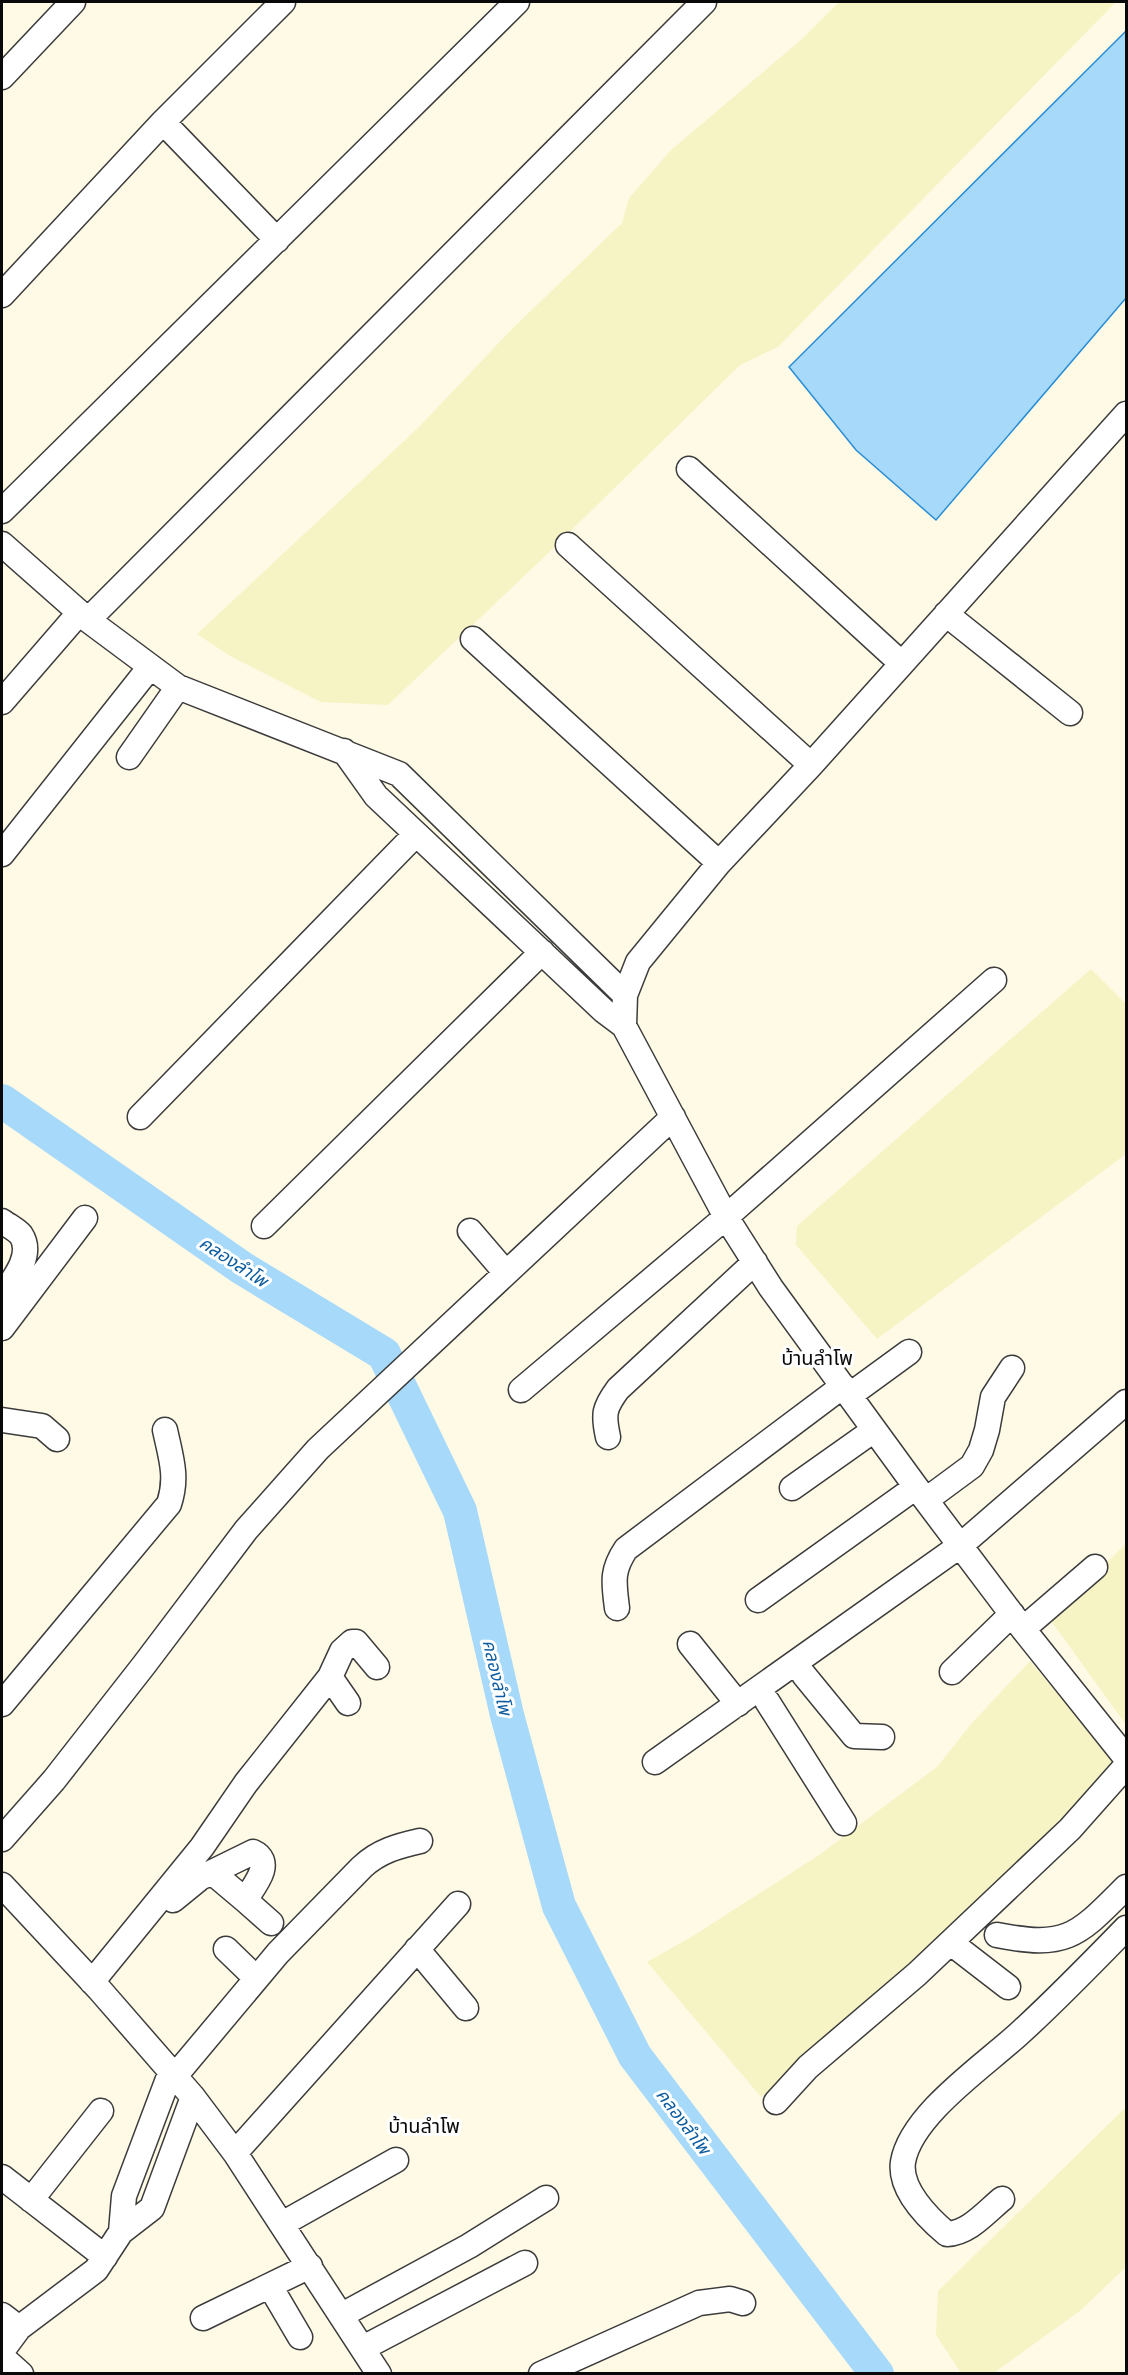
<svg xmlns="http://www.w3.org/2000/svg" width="1128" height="2375" viewBox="0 0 1128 2375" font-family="'PT Serif','Noto Sans Thai',serif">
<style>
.farmland{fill:#f6f3c5}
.water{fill:#a7d9fa;stroke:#2a8dd4;stroke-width:1.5}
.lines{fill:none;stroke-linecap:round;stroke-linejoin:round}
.river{stroke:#a7d9fa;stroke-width:34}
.minor-casing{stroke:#3c3c3c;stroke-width:27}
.minor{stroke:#fff;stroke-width:24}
.labels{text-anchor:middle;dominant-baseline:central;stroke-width:6;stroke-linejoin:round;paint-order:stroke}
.water-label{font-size:18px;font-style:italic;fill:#0e5da0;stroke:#fff}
.quarter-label{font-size:20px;fill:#090909;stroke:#fff}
</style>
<rect width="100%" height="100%" fill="#fffae6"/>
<path class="farmland" d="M 839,2 L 1116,2 L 778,347 L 740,365 L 540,561 L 388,705 L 321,702 L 230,656 L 197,634 L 419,427 L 512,329 L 622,223 L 629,198 L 671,150 L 802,39 Z
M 1091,969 L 1126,1004 L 1126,1154 L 877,1339 L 796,1245 L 797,1226 Z
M 1126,1544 L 1126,1725 L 1049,1618 Z
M 1030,1661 L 1113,1760 L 1010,1882 L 761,2097 L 647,1962 L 693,1936 L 819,1855 L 937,1767 L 971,1724 Z
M 1126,2107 L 1126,2267 L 1081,2310 L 994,2373 L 961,2373 L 936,2335 L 938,2291 Z"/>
<path class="water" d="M 1126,31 L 1126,298 L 936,520 L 856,450 L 789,367 Z"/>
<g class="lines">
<path class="river" d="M 2,1101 L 242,1268 L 384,1354 L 460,1511 L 507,1715 L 559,1906 L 635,2056 L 877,2374"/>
<defs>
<path id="minor" d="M 2,77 L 73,2
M 163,122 L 277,240
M 2,295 L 163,122 L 283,2
M 1126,414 L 811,765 L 719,863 L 638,962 L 625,995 L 624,1026 L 726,1217 L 771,1288 L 916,1487 L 1023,1629 L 1126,1758
M 689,469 L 901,663
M 2,511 L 517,2
M 2,544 L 88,620 L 178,687 L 399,774 L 625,995
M 568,545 L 811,765
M 946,614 L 1070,713
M 88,620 L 704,2
M 473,639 L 719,863
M 2,702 L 79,613
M 344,751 L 376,796 L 604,1011 L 624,1026
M 129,757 L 178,687
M 2,854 L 150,667
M 140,1117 L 416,834
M 2,1221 C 7,1225 17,1230 21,1235 C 34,1255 13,1280 2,1296
M 264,1226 L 542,952
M 470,1231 L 506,1273
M 2,1328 L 85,1218
M 521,1390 L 726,1217 L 994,980
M 850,1395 L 909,1352
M 2,1420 L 42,1426 L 57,1439
M 608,1437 C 603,1414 604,1408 618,1389 L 755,1262
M 792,1488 L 874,1430
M 926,1500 L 972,1466 L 981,1450 L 987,1430 L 993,1397 L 1012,1368
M 758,1600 L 916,1487
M 617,1608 C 614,1583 611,1571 626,1549 L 843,1386
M 1023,1629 L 1095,1567
M 690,1644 L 738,1704
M 952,1672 L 1012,1614
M 804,1675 L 854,1736 L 882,1737
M 330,1677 L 348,1703
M 767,1701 L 844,1823
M 2,1704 L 169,1504 C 178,1477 171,1458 165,1430
M 655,1762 L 961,1545 L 1126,1402
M 2,1839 L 54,1780 L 144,1665 L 246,1530 L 318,1449 L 673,1117
M 213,1873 L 245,1900
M 2,1885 L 99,1989 L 193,2097 L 235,2153 L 379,2374
M 173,1900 L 200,1878 L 253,1852 C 275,1862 254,1886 245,1900 L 271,1923
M 997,1935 C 1068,1949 1078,1935 1126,1887
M 951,1943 L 1008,1987
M 226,1949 L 256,1978
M 417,1949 L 466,2008
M 92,1982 L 202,1847 L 246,1783 L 330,1677 L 342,1651 L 352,1642 L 356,1642 L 377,1667
M 171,2071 L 124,2196 L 121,2232 L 152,2208 L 193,2097
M 175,2076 L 278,1953 L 362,1867 C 379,1851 398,1846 420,1841
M 776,2102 L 808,2067 L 917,1974 L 1070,1829 L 1126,1766
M 235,2153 L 458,1904
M 2,2177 L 105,2257
M 1002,2199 C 986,2212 969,2233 947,2234 C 928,2218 899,2189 903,2162 C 911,2114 987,2064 1022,2031 C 1058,1998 1092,1963 1126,1928
M 31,2200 L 101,2111
M 282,2224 L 396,2160
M 270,2286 L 300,2337
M 2,2315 L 19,2328
M 342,2315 L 469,2246 L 546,2198
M 203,2318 L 310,2266
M 363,2348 L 525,2263
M 2,2351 L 19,2328 L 96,2270 L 121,2232
M 2,2357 L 21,2374
M 541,2374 L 699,2303 L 730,2299 L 743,2303"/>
</defs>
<use href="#minor" class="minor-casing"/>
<use href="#minor" class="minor"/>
</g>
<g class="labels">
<g class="water-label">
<text transform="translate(234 1261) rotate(33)">คลองลำโพ</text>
<text transform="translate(498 1677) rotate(77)">คลองลำโพ</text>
<text transform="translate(684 2121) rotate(53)">คลองลำโพ</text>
</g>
<g class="quarter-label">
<text x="817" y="1357">บ้านลำโพ</text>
<text x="424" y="2125">บ้านลำโพ</text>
</g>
</g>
<rect width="1128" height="2375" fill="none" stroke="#090909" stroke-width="6"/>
</svg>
